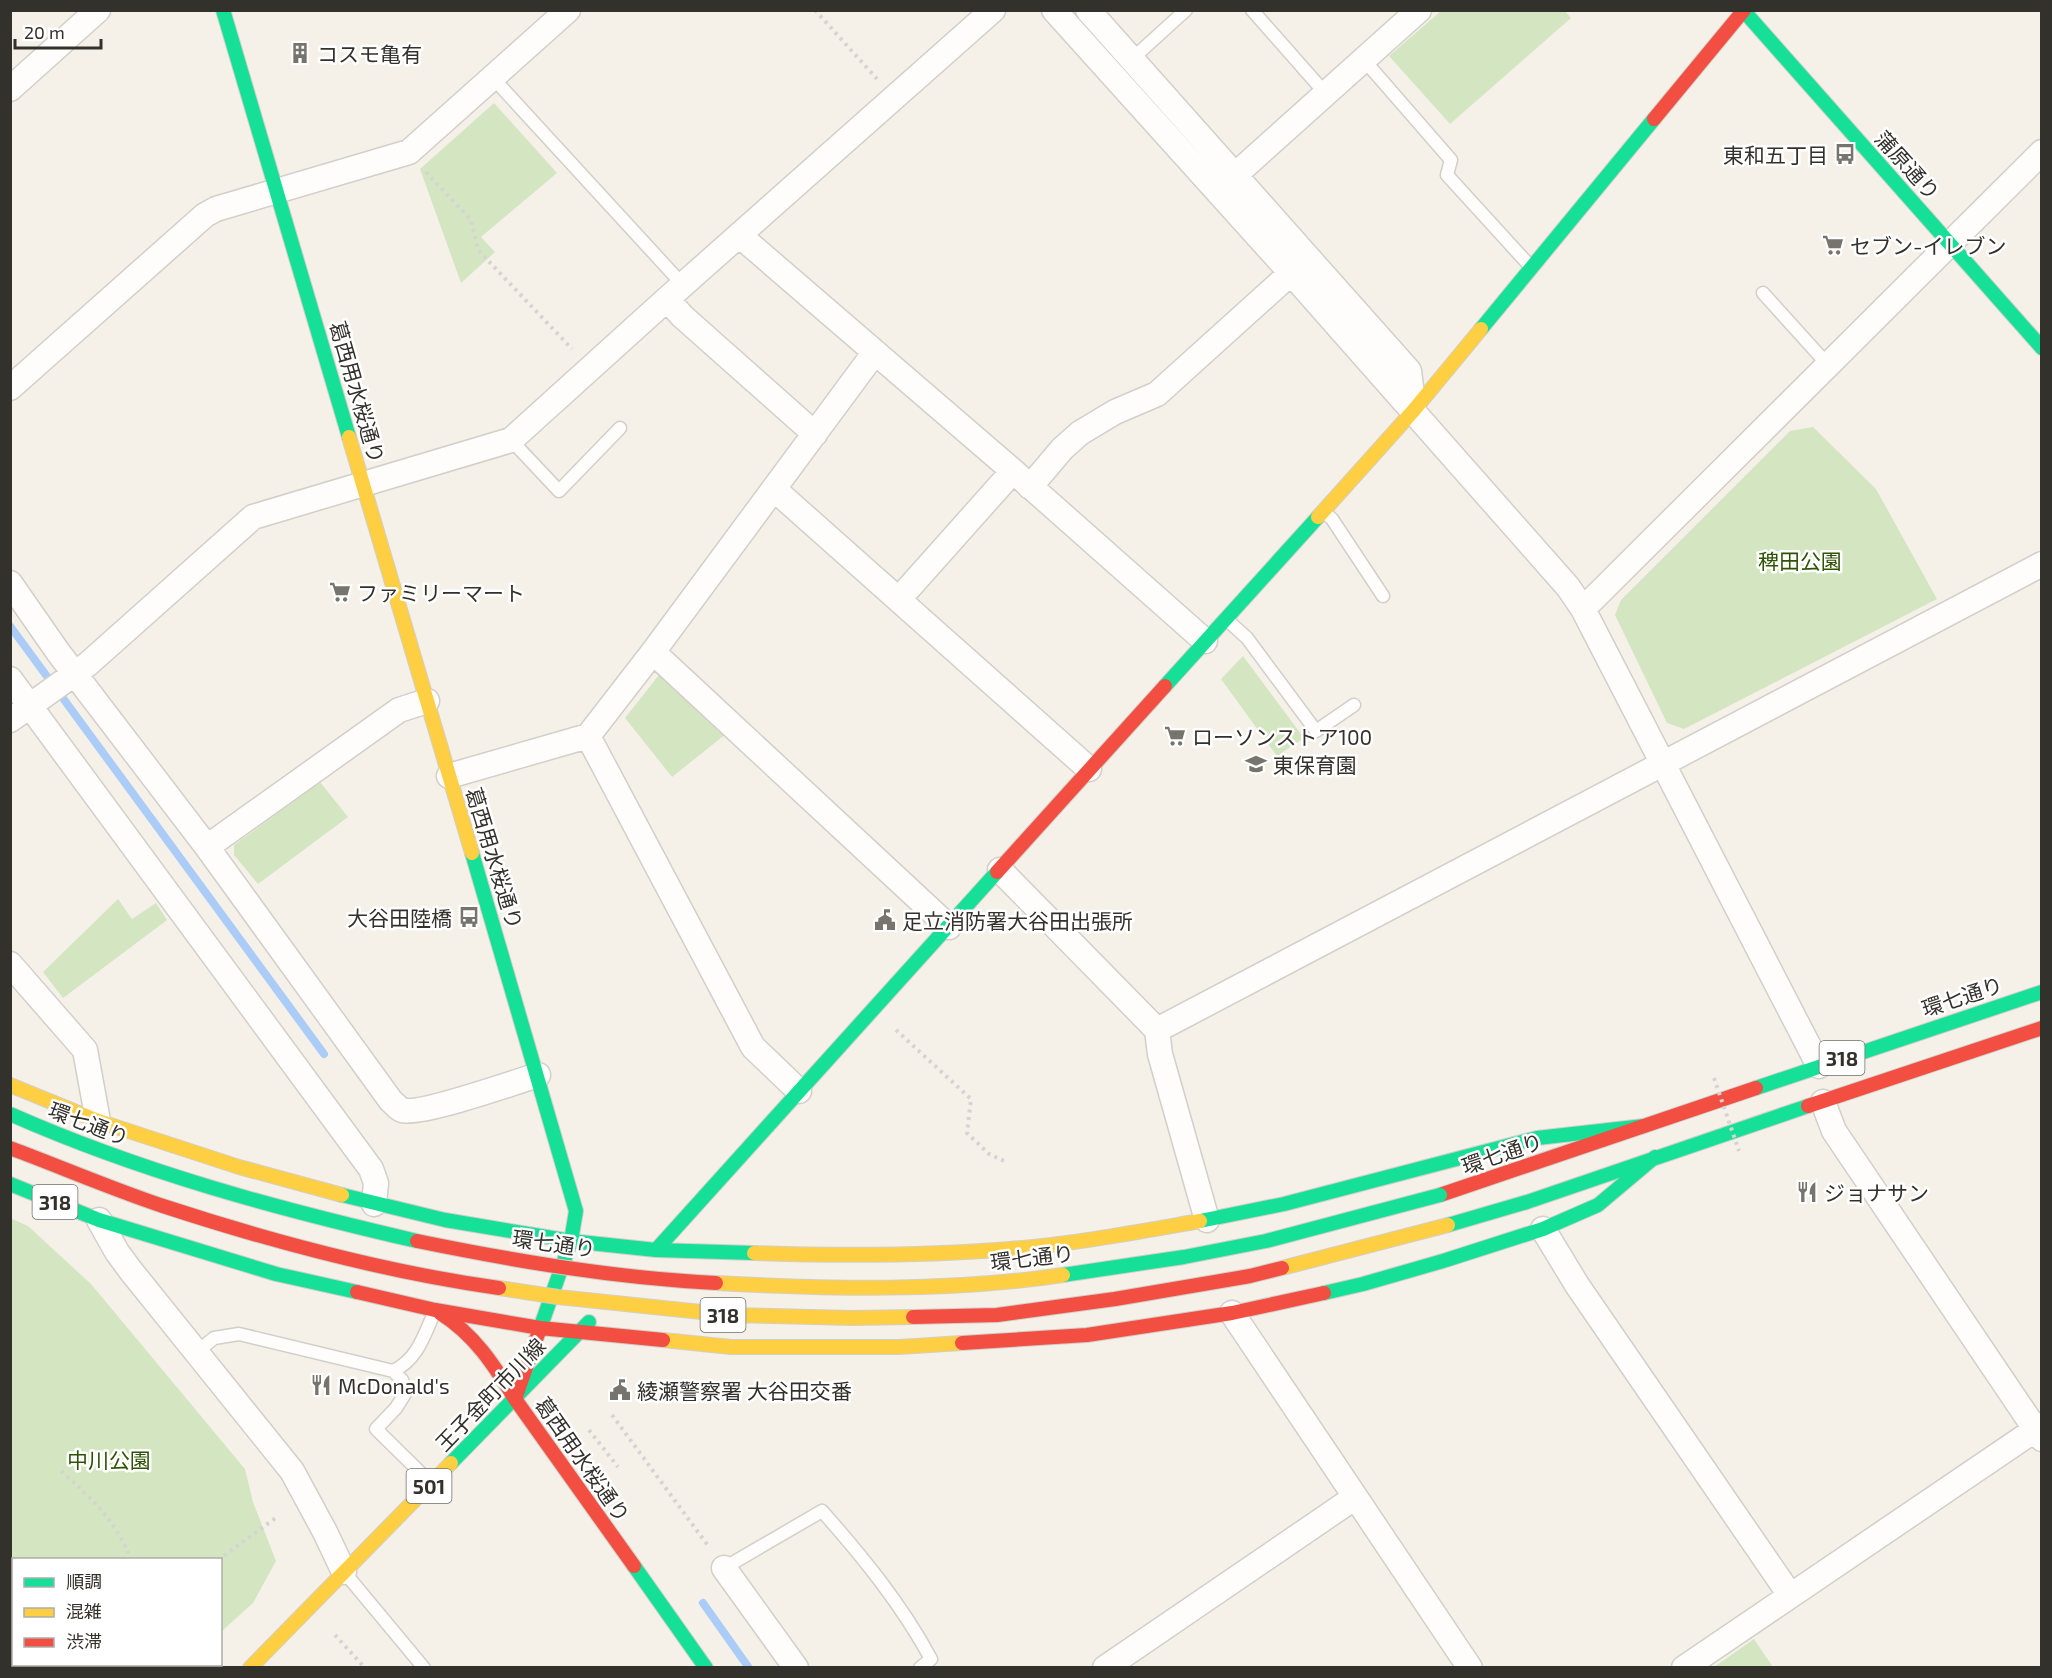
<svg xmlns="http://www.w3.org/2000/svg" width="2052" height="1678" viewBox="0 0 2052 1678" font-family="'Exo 2','Noto Sans JP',sans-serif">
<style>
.green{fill:#d3e6c1}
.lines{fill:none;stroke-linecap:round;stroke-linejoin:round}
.stream{stroke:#aaccf7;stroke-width:8}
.lane-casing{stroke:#d2cfc9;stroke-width:15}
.street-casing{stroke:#d2cfc9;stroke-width:27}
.fast-casing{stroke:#d2cfc9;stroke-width:16}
.slow-casing{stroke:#d2cfc9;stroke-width:16}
.jam-casing{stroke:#d2cfc9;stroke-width:16}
.path{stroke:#d5d4d2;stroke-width:4;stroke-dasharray:3 4.5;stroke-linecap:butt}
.lane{stroke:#fefdfc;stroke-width:12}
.street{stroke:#fefdfc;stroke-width:24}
.fast{stroke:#16e098;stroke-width:14}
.slow{stroke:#ffcf43;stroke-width:14}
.jam{stroke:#f24e42;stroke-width:14}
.fast-bridge-casing{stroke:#d2cfc9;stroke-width:16;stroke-linecap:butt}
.slow-bridge-casing{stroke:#d2cfc9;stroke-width:16;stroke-linecap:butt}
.jam-bridge-casing{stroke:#d2cfc9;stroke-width:16;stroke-linecap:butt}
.path-bridge{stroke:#d5d4d2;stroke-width:4;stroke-dasharray:3 4.5;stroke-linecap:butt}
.fast-bridge{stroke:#16e098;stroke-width:14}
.slow-bridge{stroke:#ffcf43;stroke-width:14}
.jam-bridge{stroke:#f24e42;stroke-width:14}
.labels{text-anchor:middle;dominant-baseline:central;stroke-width:5;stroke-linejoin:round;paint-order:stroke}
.shield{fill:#fff;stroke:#706f6b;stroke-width:1.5}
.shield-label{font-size:20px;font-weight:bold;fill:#33312b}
.poi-label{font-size:21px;fill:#33312b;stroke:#fff;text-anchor:start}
.street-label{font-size:21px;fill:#33312b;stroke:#fff}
.park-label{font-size:21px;fill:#2e5305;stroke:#fff}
</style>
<rect width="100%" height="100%" fill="#f5f1e9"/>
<path class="green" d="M 1441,11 L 1565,11 L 1571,18 L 1450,124 L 1389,56 Z
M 494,103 L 557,173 L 481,237 L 495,252 L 461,283 L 420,169 Z
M 1813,427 L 1876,489 L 1937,599 L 1684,729 L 1667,723 L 1615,615 L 1621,600 L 1790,431 Z
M 1243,656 L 1304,738 L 1277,756 L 1221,679 Z
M 667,673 L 726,734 L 672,777 L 625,718 L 659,675 Z
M 320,782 L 348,817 L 258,884 L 234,855 L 234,845 Z
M 118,899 L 132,919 L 156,903 L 167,920 L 63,998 L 43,972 Z
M 10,1218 L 28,1226 L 91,1284 L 245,1469 L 253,1502 L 276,1561 L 253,1603 L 221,1632 L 220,1560 L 14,1560 L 14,1664 L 184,1665 L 180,1667 L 11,1667 Z
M 1754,1639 L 1773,1667 L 1714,1667 Z"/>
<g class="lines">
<path class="stream" d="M 10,626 L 324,1054
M 703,1603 L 749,1668"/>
<defs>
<path id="lane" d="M 1252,10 L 1326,94
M 1132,59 L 1186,10
M 1364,60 L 1451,160 L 1447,175 L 1530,266
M 493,78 L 683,285
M 1763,293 L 1828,365
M 511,440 L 559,491 L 620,428
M 1323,511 L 1332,519 L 1383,596
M 1226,619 L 1247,638 L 1316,731 L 1354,705
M 197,1352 L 214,1338 L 239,1334 L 393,1371 L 402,1380 L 406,1392 L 396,1408 L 376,1429 L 431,1483
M 393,1371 C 417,1360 424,1336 434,1313
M 724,1568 L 822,1511 C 862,1556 902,1605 931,1659 L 920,1668
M 345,1573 L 424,1668"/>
<path id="street" d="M 1054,10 L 1291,273 L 1568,587 L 1583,609 L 1819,1066
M 1088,10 L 1409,371 L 1414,410
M 10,89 L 98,10
M 1224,185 L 1419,10
M 739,235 L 1013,471 L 1205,641
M 667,299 L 682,316 L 815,434
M 10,388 L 205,215 L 216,209 L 409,152 L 568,10
M 1030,487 L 1062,449 L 1080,433 L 1115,412 L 1157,394 L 1291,273
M 774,489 L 1089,769
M 10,583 L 58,652 L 207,847 L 391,1101 C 394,1103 398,1109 402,1110 C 418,1116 516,1082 538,1075
M 899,599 L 1013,471
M 1583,609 L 2042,152
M 653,652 L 949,927
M 10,679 L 371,1169 L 376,1183 L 374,1204
M 10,720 L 88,664 L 253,517 L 511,440 L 667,299 L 993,10
M 588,736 L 753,1047 L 799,1091
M 449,776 L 588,736 L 653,652 L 875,352
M 207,847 L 399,710 L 427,701
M 1000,870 L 1157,1030 L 1160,1054 L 1207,1220
M 10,964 L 85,1050 L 98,1121
M 1157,1030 L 2042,564
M 1823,1102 L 1834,1131 L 2042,1439
M 99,1220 L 117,1252 L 131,1271 L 292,1471 L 325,1532 L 344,1572
M 1543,1229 L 1577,1285 L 1790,1595
M 1232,1313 L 1470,1668
M 724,1568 L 796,1668
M 1105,1668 L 1354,1498
M 1684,1668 L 2042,1425"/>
<path id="fast" d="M 223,10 L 349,437
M 1743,10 L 2042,348
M 1481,329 L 1654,119
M 1165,686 L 1318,517
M 472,853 L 576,1211 L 571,1241 L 538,1334
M 1756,1088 L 2042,992
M 10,1184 L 99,1220 L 276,1274 L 357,1292
M 342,1195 L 445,1220 L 571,1241 L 656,1250 L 754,1253
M 1200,1221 L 1284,1204 L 1537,1138 L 1644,1126
M 1448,1225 L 1527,1202 L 1808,1106
M 656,1250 L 997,872
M 1324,1293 L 1363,1284 L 1443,1261 L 1543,1229 L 1598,1205 L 1655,1157
M 451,1463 L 589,1322
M 634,1566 L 706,1668"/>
<path id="slow" d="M 349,437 L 472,853
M 1318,517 L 1414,410 L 1481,329
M 10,1085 L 98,1121 L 239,1167 L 342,1195
M 754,1253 C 839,1256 925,1256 1010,1249 C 1074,1244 1137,1232 1200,1221
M 663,1340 L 731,1347 L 899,1347 L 962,1343
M 250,1668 L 451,1463"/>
<path id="jam" d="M 1654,119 L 1744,10
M 997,872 L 1165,686
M 1808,1106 L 2042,1028
M 1440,1195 L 1756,1088
M 357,1292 L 435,1310 L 540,1328 L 663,1340
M 440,1313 C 474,1334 494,1365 515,1399
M 538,1334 L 515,1399 L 634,1566
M 962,1343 L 1087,1335 L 1232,1313 L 1324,1293"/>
</defs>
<use href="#lane" class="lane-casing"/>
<use href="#street" class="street-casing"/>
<use href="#fast" class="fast-casing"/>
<use href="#slow" class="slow-casing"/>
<use href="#jam" class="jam-casing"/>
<path class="path" d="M 815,10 L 877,79
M 426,172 L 471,220 L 478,250 L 572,349
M 896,1030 L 971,1099 L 967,1133 L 989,1154 L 1004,1161
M 612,1415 L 709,1547
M 589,1430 L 618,1467
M 61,1471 C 92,1499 116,1520 131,1560
M 218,1560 L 277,1517
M 335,1635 L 365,1668
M 71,1668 L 75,1664
M 101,1668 L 103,1664"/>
<use href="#lane" class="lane"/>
<use href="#street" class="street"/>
<use href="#fast" class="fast"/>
<use href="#slow" class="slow"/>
<use href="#jam" class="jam"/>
<defs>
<path id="fast-bridge" d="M 10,1114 C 141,1172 278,1209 417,1241
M 1063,1275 L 1184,1257 L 1266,1241 L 1440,1195"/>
<path id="slow-bridge" d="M 1282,1268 L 1448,1225
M 716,1283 C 832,1289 948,1292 1063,1275
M 499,1288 L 558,1297 L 730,1315 L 852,1318 L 913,1317"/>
<path id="jam-bridge" d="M 10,1148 C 61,1167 112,1189 163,1206 C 273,1242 385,1272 499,1288
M 417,1241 C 515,1261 615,1278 716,1283
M 913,1317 L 997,1315 L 1115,1299 L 1250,1276 L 1282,1268"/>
</defs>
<use href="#fast-bridge" class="fast-bridge-casing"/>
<use href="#slow-bridge" class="slow-bridge-casing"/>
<use href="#jam-bridge" class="jam-bridge-casing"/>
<path class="path-bridge" d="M 1714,1078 L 1739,1151"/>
<use href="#fast-bridge" class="fast-bridge"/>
<use href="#slow-bridge" class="slow-bridge"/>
<use href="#jam-bridge" class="jam-bridge"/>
</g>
<defs>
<symbol id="building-bare" viewBox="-9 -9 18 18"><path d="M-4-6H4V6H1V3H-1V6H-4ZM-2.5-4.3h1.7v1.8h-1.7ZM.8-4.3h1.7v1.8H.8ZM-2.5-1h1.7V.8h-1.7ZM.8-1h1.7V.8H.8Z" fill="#77746e" stroke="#fff" stroke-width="2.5" paint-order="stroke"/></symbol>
<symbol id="bus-bare" viewBox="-9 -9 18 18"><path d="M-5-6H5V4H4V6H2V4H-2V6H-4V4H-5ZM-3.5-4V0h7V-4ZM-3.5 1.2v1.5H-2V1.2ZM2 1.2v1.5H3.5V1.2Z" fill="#77746e" stroke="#fff" stroke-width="2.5" paint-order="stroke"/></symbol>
<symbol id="supermarket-bare" viewBox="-9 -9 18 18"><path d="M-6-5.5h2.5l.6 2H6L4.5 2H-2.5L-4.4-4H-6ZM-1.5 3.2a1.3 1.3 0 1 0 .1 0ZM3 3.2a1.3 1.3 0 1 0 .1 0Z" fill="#77746e" stroke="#fff" stroke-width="2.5" paint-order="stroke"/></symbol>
<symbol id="school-bare" viewBox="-9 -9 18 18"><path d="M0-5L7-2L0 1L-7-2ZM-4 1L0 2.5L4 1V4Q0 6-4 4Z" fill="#77746e" stroke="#fff" stroke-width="2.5" paint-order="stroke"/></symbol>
<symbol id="civic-bare" viewBox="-9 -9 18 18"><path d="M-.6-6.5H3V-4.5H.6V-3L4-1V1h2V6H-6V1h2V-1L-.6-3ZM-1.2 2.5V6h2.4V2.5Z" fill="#77746e" stroke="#fff" stroke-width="2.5" paint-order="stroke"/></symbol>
<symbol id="restaurant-bare" viewBox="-9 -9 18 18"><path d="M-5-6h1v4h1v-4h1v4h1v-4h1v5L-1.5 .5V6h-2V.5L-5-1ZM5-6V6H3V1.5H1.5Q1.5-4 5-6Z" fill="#77746e" stroke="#fff" stroke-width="2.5" paint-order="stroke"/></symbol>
</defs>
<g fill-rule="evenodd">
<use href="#building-bare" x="285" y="38" width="30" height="30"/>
<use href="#bus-bare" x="1830" y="139" width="30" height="30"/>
<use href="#supermarket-bare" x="1818" y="230" width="30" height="30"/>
<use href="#supermarket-bare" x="325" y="577" width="30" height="30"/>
<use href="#supermarket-bare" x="1160" y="721" width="30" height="30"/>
<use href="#school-bare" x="1241" y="749" width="30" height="30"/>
<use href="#bus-bare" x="454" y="902" width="30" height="30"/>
<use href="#civic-bare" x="870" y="905" width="30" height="30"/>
<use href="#restaurant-bare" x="1792" y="1177" width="30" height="30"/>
<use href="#restaurant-bare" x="306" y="1370" width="30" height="30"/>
<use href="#civic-bare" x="605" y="1375" width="30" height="30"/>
</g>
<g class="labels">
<g class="shield">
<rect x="1819.5" y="1041" width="45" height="34" rx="4.5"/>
<rect x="32.5" y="1185" width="45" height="34" rx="4.5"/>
<rect x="700.5" y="1298" width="45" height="34" rx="4.5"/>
<rect x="406.5" y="1469" width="45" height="34" rx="4.5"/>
</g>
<g class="shield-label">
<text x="1842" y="1058">318</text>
<text x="55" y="1202">318</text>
<text x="723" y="1315">318</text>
<text x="429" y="1486">501</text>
</g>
<g class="poi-label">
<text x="317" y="53">コスモ亀有</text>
<text x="1828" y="154" text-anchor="end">東和五丁目</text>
<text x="1850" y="245">セブン-イレブン</text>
<text x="357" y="592">ファミリーマート</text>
<text x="1192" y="736">ローソンストア100</text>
<text x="1273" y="764">東保育園</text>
<text x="452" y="917" text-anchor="end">大谷田陸橋</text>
<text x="902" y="920">足立消防署大谷田出張所</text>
<text x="1824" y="1192">ジョナサン</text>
<text x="338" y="1385">McDonald's</text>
<text x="637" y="1390">綾瀬警察署 大谷田交番</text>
</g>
<g class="street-label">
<text transform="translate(1908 165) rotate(48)">蒲原通り</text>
<text transform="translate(358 392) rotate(74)">葛西用水桜通り</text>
<text transform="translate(495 858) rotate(73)">葛西用水桜通り</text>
<text transform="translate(1962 996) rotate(-18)">環七通り</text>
<text transform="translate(89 1123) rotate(21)">環七通り</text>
<text transform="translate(1502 1153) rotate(-19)">環七通り</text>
<text transform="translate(554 1243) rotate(8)">環七通り</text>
<text transform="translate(1032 1257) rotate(-7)">環七通り</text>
<text transform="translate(490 1394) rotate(-46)">王子金町市川線</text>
<text transform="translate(583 1459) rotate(55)">葛西用水桜通り</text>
</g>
<g class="park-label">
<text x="1800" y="560">稗田公園</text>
<text x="109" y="1459">中川公園</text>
</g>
</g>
<rect width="2052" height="1678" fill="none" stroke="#33312b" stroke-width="24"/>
<rect x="12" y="1558" width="210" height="108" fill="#ffffff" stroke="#adadaa" stroke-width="1.5"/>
<rect x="24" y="1578" width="30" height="9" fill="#16e098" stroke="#adadaa" stroke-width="1.5"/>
<text x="66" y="1588" font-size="18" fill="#33312b">順調</text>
<rect x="24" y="1608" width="30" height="9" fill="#ffcf43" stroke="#adadaa" stroke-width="1.5"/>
<text x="66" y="1618" font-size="18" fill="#33312b">混雑</text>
<rect x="24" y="1638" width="30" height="9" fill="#f24e42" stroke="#adadaa" stroke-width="1.5"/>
<text x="66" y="1648" font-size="18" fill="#33312b">渋滞</text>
<path d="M15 39v9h86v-9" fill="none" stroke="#33312b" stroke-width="3"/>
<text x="24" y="39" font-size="18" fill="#33312b" stroke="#ffffff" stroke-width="4.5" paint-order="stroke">20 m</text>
</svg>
